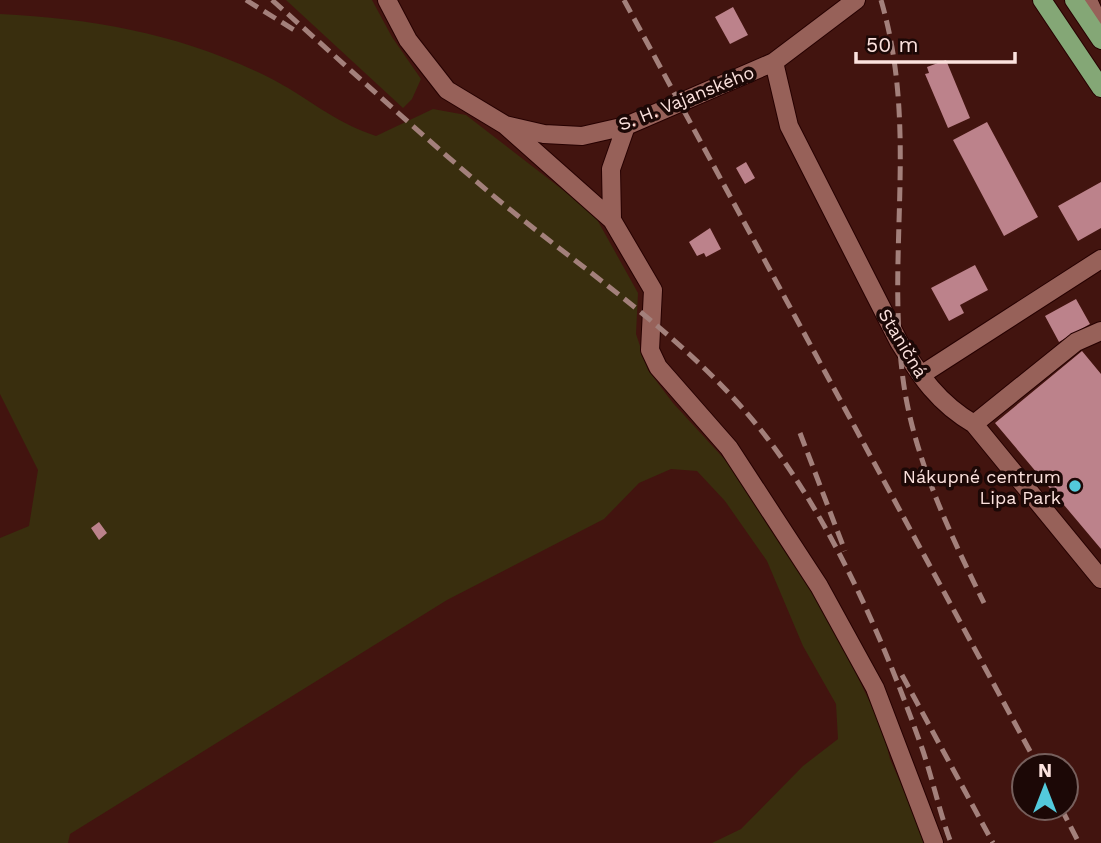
<svg xmlns="http://www.w3.org/2000/svg" width="1101" height="843" viewBox="0 0 1101 843" font-family="'Work Sans',sans-serif">
<style>
.green{fill:#392e0e}
.building{fill:#bc828b}
.lines{fill:none;stroke-linecap:round;stroke-linejoin:round}
.minor-casing{stroke:#260000;stroke-width:20}
.major-casing{stroke:#260000;stroke-width:20}
.minor{stroke:#976159;stroke-width:18}
.major{stroke:#84a776;stroke-width:18}
.rail{stroke:#a3807b;stroke-width:5;stroke-dasharray:14 7;stroke-linecap:butt}
.poi-dot{fill:#53cadc;stroke:#1c0806;stroke-width:2.5}
.labels{text-anchor:middle;dominant-baseline:central;stroke-width:7;stroke-linejoin:round;paint-order:stroke}
.street-label{font-size:18px;fill:#fce2de;stroke:#1c0806}
.poi-label{font-size:18px;fill:#fce2de;stroke:#1c0806;text-anchor:end}
</style>
<rect width="100%" height="100%" fill="#42140f"/>
<path class="green" d="M 286,0 L 372,0 L 392,37 L 421,79 L 412,99 L 403,108 Z
M 0,14 C 96,19 181,34 268,77 C 308,97 331,121 376,136 L 433,109 L 466,115 L 594,214 L 638,293 L 636,334 L 648,370 L 673,403 L 728,463 L 810,579 L 882,727 L 890,759 L 927,843 L 712,843 L 741,829 L 803,766 L 838,739 L 836,704 L 803,646 L 767,561 L 725,501 L 697,471 L 671,469 L 639,483 L 604,519 L 447,600 L 70,834 L 68,843 L 0,843 L 0,538 L 29,526 L 38,470 L 0,394 Z"/>
<path class="building" d="M 733,7 L 748,35 L 730,44 L 715,17 Z
M 946,60 L 970,118 L 948,128 L 925,74 L 929,73 L 927,67 Z
M 987,122 L 1038,217 L 1004,236 L 953,140 Z
M 746,162 L 755,178 L 745,184 L 736,168 Z
M 1101,182 L 1101,228 L 1078,241 L 1058,206 Z
M 710,228 L 721,249 L 706,257 L 704,253 L 697,256 L 689,242 Z
M 975,265 L 988,290 L 960,305 L 964,313 L 949,321 L 931,288 Z
M 1076,299 L 1090,324 L 1059,342 L 1045,316 Z
M 1082,351 L 1101,374 L 1101,549 L 995,423 Z
M 99,522 L 107,533 L 99,540 L 91,528 Z"/>
<g class="lines">
<defs>
<path id="minor" d="M 387,0 L 408,40 L 447,90 L 505,125 L 544,134 L 582,136 L 626,126 L 774,62 L 856,0
M 1088,0 L 1101,30
M 774,62 L 789,126 L 899,342 C 921,377 938,403 974,424 L 1101,579
M 505,125 L 612,220 L 653,290 L 650,350 L 658,367 L 729,448 L 819,586 L 875,688 L 934,843
M 612,220 L 611,169 L 626,126
M 921,375 L 1101,259
M 974,424 L 1076,342 L 1101,331"/>
<path id="major" d="M 1042,0 L 1101,88
M 1074,0 L 1101,40"/>
</defs>
<use href="#minor" class="minor-casing"/>
<use href="#major" class="major-casing"/>
<use href="#minor" class="minor"/>
<use href="#major" class="major"/>
<path class="rail" d="M 246,0 L 299,33
M 272,0 C 349,68 424,138 502,203 C 600,283 707,351 781,457 C 840,541 883,640 918,737 C 931,771 938,808 951,843
M 624,0 L 1038,766
M 881,0 C 919,130 886,250 903,379 C 913,456 950,534 984,603
M 800,433 L 845,551
M 902,675 L 993,843
M 1061,808 L 1079,843"/>
</g>
<circle class="poi-dot" cx="1075" cy="486" r="7"/>
<g class="labels">
<g class="street-label">
<text transform="translate(686 98) rotate(-22)">S. H. Vajanského</text>
<text transform="translate(903 343) rotate(59)">Staničná</text>
</g>
<g class="poi-label">
<text x="1061" y="476">Nákupné centrum<tspan x="1061" dy="21">Lipa Park</tspan></text>
</g>
</g>
<g transform="translate(1045 787)"><circle r="33" fill="#1c0806" stroke="#765f5c" stroke-width="2"/>
<path d="M0-5L12 26L0 18L-12 26Z" fill="#53cadc"/>
<text y="-10" font-size="19" font-weight="bold" text-anchor="middle" fill="#fce2de">N</text>
</g>
<path d="M856 52v10h159v-10" fill="none" stroke="#fce2de" stroke-width="3.5"/>
<text x="866" y="52" font-size="21" fill="#fce2de" stroke="#1c0806" stroke-width="5" paint-order="stroke">50 m</text>
</svg>
